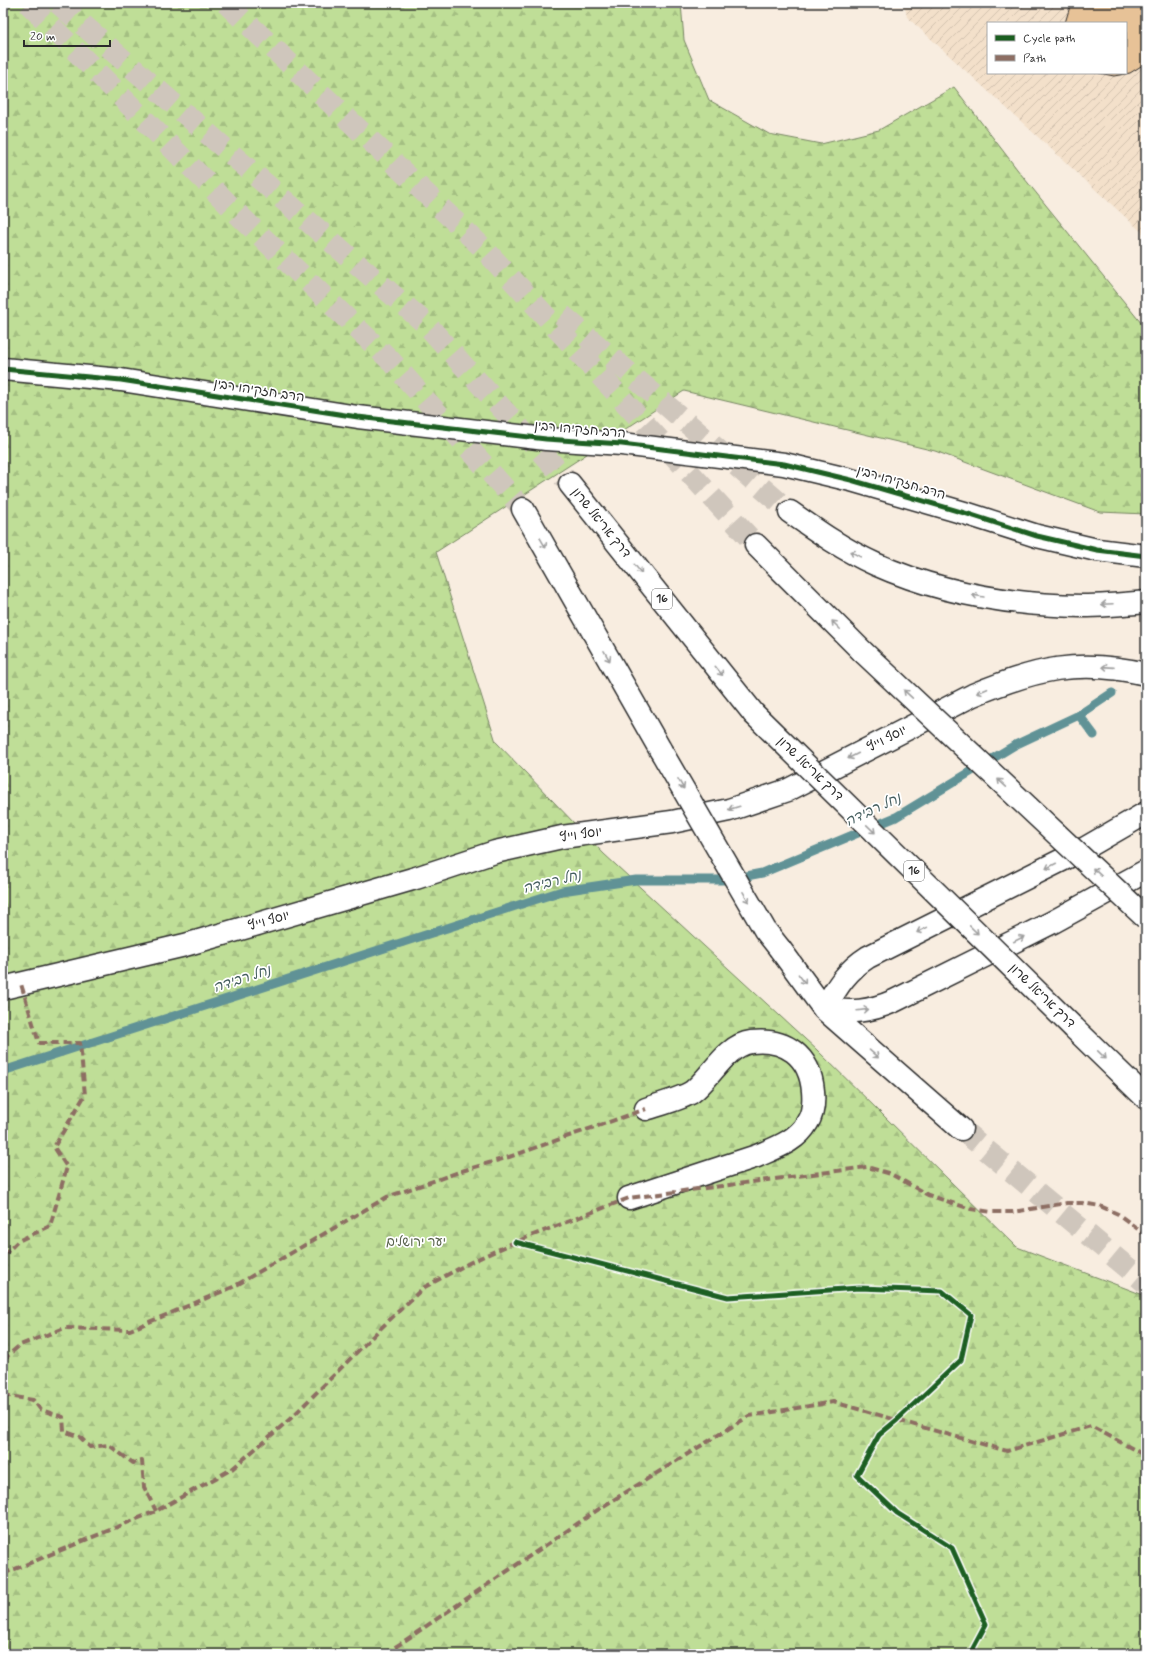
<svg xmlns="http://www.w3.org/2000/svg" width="1149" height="1657" viewBox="0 0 1149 1657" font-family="Mynerve,'Playpen Sans Hebrew',sans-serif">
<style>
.industrial{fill:url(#industrial-furrows);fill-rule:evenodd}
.forest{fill:url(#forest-firs);stroke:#758461}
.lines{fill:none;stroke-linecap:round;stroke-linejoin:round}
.stream{stroke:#619296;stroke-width:9}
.building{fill:#e7c297;stroke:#2b2b2b}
.highway-tunnel{stroke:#cfc6bc;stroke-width:22;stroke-dasharray:22 11;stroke-linecap:butt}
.minor-casing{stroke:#2b2b2b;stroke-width:25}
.major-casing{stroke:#2b2b2b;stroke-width:25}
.highway-casing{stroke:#2b2b2b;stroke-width:25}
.minor{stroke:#fff;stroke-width:22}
.major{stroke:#fff;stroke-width:22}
.highway{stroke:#fff;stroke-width:22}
.highway-bridge-casing{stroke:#2b2b2b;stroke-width:25;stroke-linecap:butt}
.highway-bridge{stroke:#fff;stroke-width:22}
.quiet{stroke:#8d6e63;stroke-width:4;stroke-dasharray:8 4;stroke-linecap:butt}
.cycleway-casing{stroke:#fff;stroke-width:8}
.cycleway{stroke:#1b5e20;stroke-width:5}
.oneway{stroke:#a0a0a0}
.labels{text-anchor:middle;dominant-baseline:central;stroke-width:3.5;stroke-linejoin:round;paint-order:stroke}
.shield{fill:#fff;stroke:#6b6b6b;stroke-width:1}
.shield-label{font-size:12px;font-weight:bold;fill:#2b2b2b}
.street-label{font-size:13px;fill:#2b2b2b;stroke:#fff}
.park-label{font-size:13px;fill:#57614b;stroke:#fff}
.water-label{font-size:14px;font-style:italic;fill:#465f60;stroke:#fff}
</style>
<defs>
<pattern id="industrial-furrows" width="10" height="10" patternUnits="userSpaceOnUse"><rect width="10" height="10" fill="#f3e0ca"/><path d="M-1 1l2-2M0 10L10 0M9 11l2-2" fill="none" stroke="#d0c0ae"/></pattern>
<pattern id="forest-firs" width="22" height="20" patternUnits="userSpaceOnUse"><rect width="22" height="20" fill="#bfde97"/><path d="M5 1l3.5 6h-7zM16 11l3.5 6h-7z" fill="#a4bf82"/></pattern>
</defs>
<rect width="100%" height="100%" fill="#f8ede0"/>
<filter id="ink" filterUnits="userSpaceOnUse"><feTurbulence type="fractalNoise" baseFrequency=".025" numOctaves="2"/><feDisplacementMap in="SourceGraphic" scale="8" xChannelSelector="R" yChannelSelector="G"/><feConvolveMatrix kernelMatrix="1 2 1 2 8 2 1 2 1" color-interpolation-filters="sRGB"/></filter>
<g filter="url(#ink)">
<path class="industrial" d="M 904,3 L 1146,3 L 1146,236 L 907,17 ZM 988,23 L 1126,23 L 1126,73 L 988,73 Z"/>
<path class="forest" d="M 3,3 L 681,3 L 684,40 L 709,100 L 769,134 L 821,144 L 879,130 L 954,87 L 1020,173 L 1146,329 L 1146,514 L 1100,512 L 935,451 L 684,391 L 436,552 L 496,742 L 604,854 L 817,1050 L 1017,1247 L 1146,1296 L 1146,1654 L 3,1654 Z"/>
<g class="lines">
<path class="stream" d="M 1079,715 L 1094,735
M 3,1071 L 562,891 L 636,880 L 726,880 L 762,873 L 896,817 L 1015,745 L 1079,715 L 1112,693"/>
</g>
<path class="building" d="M 1071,3 L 1146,3 L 1146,63 L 1130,73 L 1114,76 L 1099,73 L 1126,73 L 1126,23 L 1065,23 Z"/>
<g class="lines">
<path class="highway-tunnel" d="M 28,3 L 241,217 L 389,359 L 523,509
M 58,3 L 426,324 L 570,484
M 226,3 L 484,249 L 756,545
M 562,315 L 790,512
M 961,1129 L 1146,1283"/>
<defs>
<path id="minor" d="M 3,369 L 121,380 L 358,417 L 546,439 L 622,444 L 784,464 L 851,480 L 968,514 L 1037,536 L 1097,550 L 1146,556
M 629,1198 L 757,1156 C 775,1148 797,1141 807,1123 C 813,1114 814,1102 813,1091 C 810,1056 786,1038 751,1042 C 726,1045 711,1078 692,1092 C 683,1098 658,1105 646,1109"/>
<path id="major" d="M 3,988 L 185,945 L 416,878 L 495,852 L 562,837 L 672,822 L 729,810 L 788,790 L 973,695 C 1035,669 1079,658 1146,674"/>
<path id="highway" d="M 570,484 L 754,714
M 523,509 L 661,751
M 790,512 C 817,531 844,550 875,564 C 940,593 1012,605 1082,606 C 1103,606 1125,604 1146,602
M 756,545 L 863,652
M 780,949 L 824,1009 L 961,1129
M 824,1009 C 837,987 846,971 868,957 L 1082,850 L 1146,813
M 824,1009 C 851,1013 869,1012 894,1001 L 1053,922 L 1146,871
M 1074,1028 L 1146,1098"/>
</defs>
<use href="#minor" class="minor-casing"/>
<use href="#major" class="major-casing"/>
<use href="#highway" class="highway-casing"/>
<use href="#minor" class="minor"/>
<use href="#major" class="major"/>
<use href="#highway" class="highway"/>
<defs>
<path id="highway-bridge" d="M 863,652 L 1146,918
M 754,714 L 1074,1028
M 661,751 L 765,930 L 780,949"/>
</defs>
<use href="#highway-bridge" class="highway-bridge-casing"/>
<use href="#highway-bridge" class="highway-bridge"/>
<path class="quiet" d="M 3,1256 L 18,1241 L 50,1226 L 67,1167 L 54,1147 L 85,1095 L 80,1043 L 39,1043 L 21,984
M 3,1360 L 20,1345 L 65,1328 L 130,1330 L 233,1287 L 387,1197 L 465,1170 L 509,1157 L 646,1109
M 3,1395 L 33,1400 L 41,1410 L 63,1417 L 64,1431 L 80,1437 L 90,1447 L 109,1445 L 133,1463 L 142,1461 L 144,1487 L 156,1511
M 3,1574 L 156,1511 L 232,1469 L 290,1419 L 380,1329 L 423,1288 L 471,1262 L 515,1242 L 629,1198 L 867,1167 L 891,1174 L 928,1195 L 971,1209 L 992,1212 L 1013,1212 L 1067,1203 L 1082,1203 L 1100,1206 L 1118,1214 L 1146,1235
M 385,1654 L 602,1507 L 749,1416 L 833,1402 L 1007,1451 L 1091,1426 L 1146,1456"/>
<defs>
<path id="cycleway" d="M 3,369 L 121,380 L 358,417 L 546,439 L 622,444 L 784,464 L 851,480 L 968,514 L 1037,536 L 1097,550 L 1146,556
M 515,1242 L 728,1297 L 859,1288 L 942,1291 L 971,1315 L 961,1360 L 897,1420 L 879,1435 L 857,1475 L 897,1513 L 952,1548 L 986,1624 L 970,1654"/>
</defs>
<use href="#cycleway" class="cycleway-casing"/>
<use href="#cycleway" class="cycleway"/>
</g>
<defs><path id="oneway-shaft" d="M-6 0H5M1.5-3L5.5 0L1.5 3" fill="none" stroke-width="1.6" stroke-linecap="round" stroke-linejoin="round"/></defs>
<g class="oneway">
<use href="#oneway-shaft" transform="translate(543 543) rotate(60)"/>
<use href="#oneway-shaft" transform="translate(855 554) rotate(-152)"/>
<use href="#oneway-shaft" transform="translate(638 569) rotate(51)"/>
<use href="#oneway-shaft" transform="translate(978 596) rotate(-170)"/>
<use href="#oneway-shaft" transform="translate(1107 604) rotate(177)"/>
<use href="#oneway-shaft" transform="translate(836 625) rotate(-135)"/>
<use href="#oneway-shaft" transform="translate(607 656) rotate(60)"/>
<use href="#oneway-shaft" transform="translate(1108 667) rotate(-176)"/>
<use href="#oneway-shaft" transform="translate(719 671) rotate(51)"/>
<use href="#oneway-shaft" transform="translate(982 691) rotate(157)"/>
<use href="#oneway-shaft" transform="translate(908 694) rotate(-137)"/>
<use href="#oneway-shaft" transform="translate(853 756) rotate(153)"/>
<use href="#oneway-shaft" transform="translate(1002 783) rotate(-137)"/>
<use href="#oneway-shaft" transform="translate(681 784) rotate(60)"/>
<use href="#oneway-shaft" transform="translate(734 808) rotate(164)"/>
<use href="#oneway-shaft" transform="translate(871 829) rotate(44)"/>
<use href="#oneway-shaft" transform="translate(1051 866) rotate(153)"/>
<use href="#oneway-shaft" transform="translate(1097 872) rotate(-137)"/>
<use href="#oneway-shaft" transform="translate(746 897) rotate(60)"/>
<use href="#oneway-shaft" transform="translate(922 930) rotate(154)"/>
<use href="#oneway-shaft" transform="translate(974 930) rotate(44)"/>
<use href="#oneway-shaft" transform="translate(1019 939) rotate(-27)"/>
<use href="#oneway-shaft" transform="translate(802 979) rotate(53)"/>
<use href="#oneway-shaft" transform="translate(863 1010) rotate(-7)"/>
<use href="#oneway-shaft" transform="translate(874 1054) rotate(41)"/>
<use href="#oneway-shaft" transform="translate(1102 1055) rotate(44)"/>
</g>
</g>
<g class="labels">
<g class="shield">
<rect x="652" y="589" width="20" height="20" rx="3"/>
<rect x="904" y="861" width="20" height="20" rx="3"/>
</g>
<g class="shield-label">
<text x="662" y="599">16</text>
<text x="914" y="871">16</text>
</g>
<g class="street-label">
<text transform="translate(259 391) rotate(9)">הרב חזקיהו רבין</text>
<text transform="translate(580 430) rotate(5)">הרב חזקיהו רבין</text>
<text transform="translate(901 483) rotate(16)">הרב חזקיהו רבין</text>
<text transform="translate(601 523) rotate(51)">דרך אריאל שרון</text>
<text transform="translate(887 739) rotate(-27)">יוסף וייץ</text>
<text transform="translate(810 769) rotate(44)">דרך אריאל שרון</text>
<text transform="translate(581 835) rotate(-9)">יוסף וייץ</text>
<text transform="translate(269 921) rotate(-16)">יוסף וייץ</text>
<text transform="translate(1042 996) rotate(44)">דרך אריאל שרון</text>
</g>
<g class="park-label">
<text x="416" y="1242">יער ירושלים</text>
</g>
<g class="water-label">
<text transform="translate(873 810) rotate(-25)">נחל רבידה</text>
<text transform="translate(552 882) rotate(-14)">נחל רבידה</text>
<text transform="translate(242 979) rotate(-18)">נחל רבידה</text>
</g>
</g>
<rect width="1149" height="1657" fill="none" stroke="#fff" stroke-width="16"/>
<rect x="8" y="8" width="1133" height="1641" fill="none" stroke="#2b2b2b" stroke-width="1.5" filter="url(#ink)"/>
<rect x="987" y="22" width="140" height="52" fill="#ffffff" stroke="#aaaaaa"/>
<rect x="995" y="35" width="20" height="6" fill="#1b5e20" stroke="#aaaaaa"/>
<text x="1023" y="42" font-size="12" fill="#2b2b2b">Cycle path</text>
<rect x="995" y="55" width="20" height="6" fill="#8d6e63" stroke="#aaaaaa"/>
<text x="1023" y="62" font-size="12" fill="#2b2b2b">Path</text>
<path d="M24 40v6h86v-6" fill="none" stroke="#2b2b2b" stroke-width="2"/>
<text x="30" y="40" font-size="12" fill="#2b2b2b" stroke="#ffffff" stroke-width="3" paint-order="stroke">20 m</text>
</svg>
